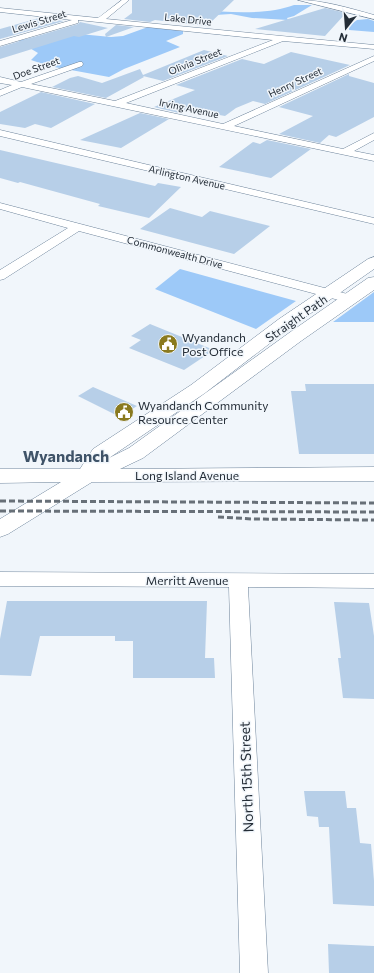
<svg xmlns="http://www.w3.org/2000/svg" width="374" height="973" viewBox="0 0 374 973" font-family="Commissioner,sans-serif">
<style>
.green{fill:#9dc9f8}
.building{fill:#b7cfe8}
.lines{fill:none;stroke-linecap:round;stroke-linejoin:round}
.street-casing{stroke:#6e849b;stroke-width:1}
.secondary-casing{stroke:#6e849b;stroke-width:1}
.street{fill:#fff;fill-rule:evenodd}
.secondary{fill:#fff;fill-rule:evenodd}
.rail{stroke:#687078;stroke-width:3;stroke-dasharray:6 3;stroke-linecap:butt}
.labels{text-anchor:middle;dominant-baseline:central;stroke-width:3;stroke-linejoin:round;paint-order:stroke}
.far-street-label{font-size:10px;fill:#242d37;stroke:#f1f6fb}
.street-label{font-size:12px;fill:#242d37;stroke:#f1f6fb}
.poi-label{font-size:12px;fill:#242d37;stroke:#f1f6fb;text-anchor:start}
.near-street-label{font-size:14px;fill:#242d37;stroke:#f1f6fb}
.district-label{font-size:16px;font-weight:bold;fill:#3f5368;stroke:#f1f6fb}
</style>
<rect width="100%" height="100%" fill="#f1f6fb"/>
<path class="green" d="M 294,5 L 312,5 L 294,16 L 287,18 L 288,20 L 252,18 L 231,14 L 215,15 L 159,6 C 198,9 257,19 294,5 Z
M 368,19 L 374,21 L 374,32 L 349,30 L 349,26 L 357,20 Z
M 148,27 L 183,31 L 183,34 L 166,41 L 180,47 L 124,69 L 109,77 L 49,66 L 31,60 L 38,53 L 18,41 L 58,32 L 111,37 L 123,36 Z
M 180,269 L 296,301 L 256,329 L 155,289 Z
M 374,292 L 374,322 L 333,322 Z"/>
<path class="building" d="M 132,0 L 234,0 L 207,26 L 155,20 L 150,22 L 124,19 L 132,13 Z
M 325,8 L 346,13 L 325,36 L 255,29 Z
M 39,18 L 64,21 L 0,39 L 0,29 Z
M 80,22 L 108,28 L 79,37 L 74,36 L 0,59 L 0,47 L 78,24 Z
M 116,25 L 134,27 L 106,37 L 105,34 Z
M 204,50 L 228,56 L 163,81 L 143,76 L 144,77 L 106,98 L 52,87 L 70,78 L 78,76 L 102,83 L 140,69 L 143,75 Z
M 291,52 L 350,65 L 265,104 L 253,101 L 236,108 L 225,116 L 186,109 L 179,113 L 154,107 L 195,90 L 176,85 L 242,59 L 264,64 Z
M 349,74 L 349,76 L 374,83 L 374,117 L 336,137 L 329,135 L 320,143 L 279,134 L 313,116 L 279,107 Z
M 41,92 L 95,104 L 51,128 L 35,124 L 25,128 L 0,124 L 0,112 Z
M 140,113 L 169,119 L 121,148 L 80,140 Z
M 267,140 L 311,149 L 271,178 L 219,167 L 253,142 L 260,144 Z
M 0,150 L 155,186 L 158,183 L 181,187 L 149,218 L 98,206 L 100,204 L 20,182 L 18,183 L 0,178 Z
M 170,208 L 202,217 L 210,211 L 270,226 L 234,254 L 140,229 Z
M 150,324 L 214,350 L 184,370 L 129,348 L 141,340 L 131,336 Z
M 305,384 L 374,384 L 374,454 L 299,454 L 291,391 L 306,391 Z
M 93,387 L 137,406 L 120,417 L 78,396 Z
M 7,601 L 207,601 L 205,658 L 214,658 L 215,678 L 133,678 L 133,641 L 115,641 L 115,636 L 40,636 L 31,676 L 0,675 L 0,639 Z
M 334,602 L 369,603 L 374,636 L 374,699 L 343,698 L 338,658 L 341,658 Z
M 304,791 L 345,791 L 347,808 L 356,808 L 360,843 L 371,844 L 374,881 L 374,906 L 333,904 L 329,827 L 319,827 L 318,817 L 307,816 Z
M 328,944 L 374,946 L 374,973 L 329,973 Z"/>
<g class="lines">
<defs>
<path id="street" d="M 122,0 L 129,0 L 106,19 L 374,45 L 374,49 L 283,41 L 126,103 L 223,124 L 374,56 L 374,61 L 234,126 L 343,149 L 374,133 L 374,140 L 354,151 L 374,155 L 374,161 L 22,87 L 0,96 L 0,90 L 12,85 L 0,83 L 0,77 L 21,82 L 79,62 L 82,62 L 83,64 L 82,66 L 31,84 L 115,101 L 273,40 L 78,20 L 78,23 L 0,46 L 0,41 L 72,20 L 0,12 L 0,8 L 98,18 Z
M 298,0 C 323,0 349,8 374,15 L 374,19 Z
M 0,130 L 374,218 L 374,224 L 0,136 Z
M 0,203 L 355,296 L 357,299 L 355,302 L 350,303 L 79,231 L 4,279 L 0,280 L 0,270 L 68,228 L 0,209 Z
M 0,572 L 374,574 L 374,588 L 248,587 L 268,973 L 240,973 L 229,587 L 0,586 Z"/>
<path id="secondary" d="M 374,257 L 374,269 L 291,327 L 205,393 L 109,458 L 129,448 L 289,333 L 368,278 L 374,277 L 374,290 L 301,341 L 143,458 L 120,469 L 374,467 L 374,481 L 92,482 L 8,534 L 0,537 L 0,519 L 61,482 L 0,483 L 0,469 L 80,469 L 93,449 L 191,385 L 279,319 L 368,259 Z"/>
</defs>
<use href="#street" class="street-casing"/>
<use href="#secondary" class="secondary-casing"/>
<use href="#street" class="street"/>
<use href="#secondary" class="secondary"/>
<path class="rail" d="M 0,501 L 374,503
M 0,511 L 374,512
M 218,517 L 253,519 L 374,520"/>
</g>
<defs>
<symbol id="civic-disc" viewBox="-11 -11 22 22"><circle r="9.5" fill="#8a7a1f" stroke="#f1f6fb"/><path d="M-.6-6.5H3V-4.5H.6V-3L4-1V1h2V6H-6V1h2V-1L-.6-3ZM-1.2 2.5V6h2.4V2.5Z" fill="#fff"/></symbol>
</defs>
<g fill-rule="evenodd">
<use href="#civic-disc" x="157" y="333" width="22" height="22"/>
<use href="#civic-disc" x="113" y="401" width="22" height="22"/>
</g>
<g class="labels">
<g class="far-street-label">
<text transform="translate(188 19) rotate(6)">Lake Drive</text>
<text transform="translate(39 21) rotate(-17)">Lewis Street</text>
<text transform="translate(195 61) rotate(-22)">Olivia Street</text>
<text transform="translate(36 68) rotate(-20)">Doe Street</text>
<text transform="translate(295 82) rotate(-25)">Henry Street</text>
<text transform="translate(189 108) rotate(12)">Irving Avenue</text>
<text transform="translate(187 177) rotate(13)">Arlington Avenue</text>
<text transform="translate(175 252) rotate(15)">Commonwealth Drive</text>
</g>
<g class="street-label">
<text transform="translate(296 318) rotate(-35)">Straight Path</text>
<text x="187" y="475">Long Island Avenue</text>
<text x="187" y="580">Merritt Avenue</text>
</g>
<g class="poi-label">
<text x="182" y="337">Wyandanch<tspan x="182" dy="14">Post Office</tspan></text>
<text x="138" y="405">Wyandanch Community<tspan x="138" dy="14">Resource Center</tspan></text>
</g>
<g class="near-street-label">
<text transform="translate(246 777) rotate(-92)">North 15th Street</text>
</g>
<g class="district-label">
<text x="66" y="455">Wyandanch</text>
</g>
</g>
<g transform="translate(346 28) rotate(197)" stroke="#f1f6fb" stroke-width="3" paint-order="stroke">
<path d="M0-3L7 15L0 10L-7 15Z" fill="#242d37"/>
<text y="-6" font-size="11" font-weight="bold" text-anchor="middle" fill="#242d37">N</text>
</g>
</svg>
